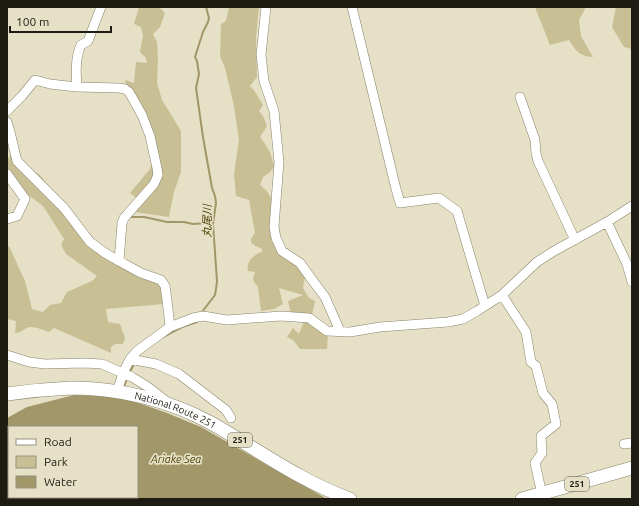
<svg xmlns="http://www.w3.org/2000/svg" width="639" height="506" viewBox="0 0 639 506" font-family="Ubuntu,'Noto Sans JP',sans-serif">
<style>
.green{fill:#c8bf94}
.water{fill:#a19768;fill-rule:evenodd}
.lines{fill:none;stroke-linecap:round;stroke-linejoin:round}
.stream{stroke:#a19768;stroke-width:2}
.minor-casing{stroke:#88836b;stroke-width:10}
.highway-casing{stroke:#88836b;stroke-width:14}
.minor{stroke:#fff;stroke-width:9}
.highway{stroke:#fff;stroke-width:13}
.labels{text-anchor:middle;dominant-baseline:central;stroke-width:3.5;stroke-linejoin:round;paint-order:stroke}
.shield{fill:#e6e0c6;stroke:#595648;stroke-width:1}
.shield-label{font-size:9px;font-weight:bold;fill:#1d1b12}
.street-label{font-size:10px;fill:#1d1b12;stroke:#e6e0c6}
.water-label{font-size:11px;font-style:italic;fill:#514609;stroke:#e6e0c6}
</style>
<rect width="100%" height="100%" fill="#e6e0c6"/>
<path class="green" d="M 139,7 L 159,7 L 165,13 L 160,27 L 153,34 L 157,42 L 158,60 L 157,83 L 162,100 L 181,131 L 181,172 L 174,192 L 169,217 L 135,212 L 141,202 L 130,193 L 150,169 L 154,147 L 126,85 L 125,80 L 134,83 L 136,62 L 147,63 L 146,58 L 140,52 L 143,36 L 141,27 L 134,24 Z
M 229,7 L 259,7 L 256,37 L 257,77 L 250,86 L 254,90 L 263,105 L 259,111 L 263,116 L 267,126 L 260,137 C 268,147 272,155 274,167 L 269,173 L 263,177 L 260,185 L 267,191 L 272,200 L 272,206 L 270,219 L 270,235 L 278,253 L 299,266 L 305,277 L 303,288 L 309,298 L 315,301 L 312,315 L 316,327 L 328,334 L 327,349 L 300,349 L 293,340 L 287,337 L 293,328 L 299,334 L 303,324 L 303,314 L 291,314 L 288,301 L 303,295 L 279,288 L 283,304 L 274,309 L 261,311 L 258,287 L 254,282 L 253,278 L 255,272 L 248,271 C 246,261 253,255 262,252 L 262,249 C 253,244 246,244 255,233 L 249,200 L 236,196 L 234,174 L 239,140 L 234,106 L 225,68 L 220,56 L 221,24 L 226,21 Z
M 535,7 L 586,7 L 579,20 L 581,36 L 593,57 C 579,56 576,51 569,40 L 550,45 Z
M 616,7 L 632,7 L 632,49 L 624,47 L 612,27 Z
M 11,155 L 40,175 L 48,185 L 62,209 L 88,244 L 155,281 L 161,287 L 164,304 L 106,309 L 108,322 L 120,324 L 125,338 L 123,344 L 115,344 L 111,347 L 111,353 L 54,328 L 49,332 C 43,330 37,327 30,327 C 25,328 21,333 15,333 L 16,321 L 7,319 L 7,247 L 9,246 L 25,281 L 32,309 L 43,312 L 50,305 L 61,303 L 67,292 L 92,281 L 97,276 L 66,254 L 61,245 L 64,239 L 43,206 L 9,181 L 7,172 L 7,160 Z"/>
<path class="water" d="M 74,395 L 106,396 L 130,400 L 167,413 L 201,427 L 327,499 L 7,499 L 7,418 L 27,407 ZM 9,427 L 137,427 L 137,497 L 9,497 Z"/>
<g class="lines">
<path class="stream" d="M 128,217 L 144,217 L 167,222 L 184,222 L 193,224 L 207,223 L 213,224
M 202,312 L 215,295 L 216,289 L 217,281 L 213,224 L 216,203 L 215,196 L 212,188 L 203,137 L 196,88 L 199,74 L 197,61 L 195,57 L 203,32 L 208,22 L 209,18 L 206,7
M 163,337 L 182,327 L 197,322 L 198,320
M 130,372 L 135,362
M 124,387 L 127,378"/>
<defs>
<path id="minor" d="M 101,7 L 88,41 L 81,45 C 75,58 76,73 77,87 L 119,88 L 125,89 L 129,92 L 142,115 L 150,136 L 157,168 L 158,175 L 154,184 L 124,218 L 122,223 L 119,261 L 141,273 L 161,280 L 165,286 L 167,300 L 170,327
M 266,7 L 261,55 L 264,81 L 274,111 L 279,162 L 274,227 L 276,238 L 282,251 L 300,263 L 313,281 L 325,297 L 340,331
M 352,7 L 396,189 L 400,203 L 439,198 L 457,211 L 485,306
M 520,97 L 535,140 L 536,153 L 538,161 L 575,240
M 7,111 L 22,96 L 35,80 L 50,84 L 77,87
M 7,122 L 10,132 L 17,161 L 64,208 L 90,242 L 105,253 L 119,261
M 7,174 L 25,199 L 17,216 L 7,219
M 607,222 L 627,264 L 632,282
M 502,295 L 526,332 L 531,362 L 536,366 L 543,393 L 552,404 L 556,424 L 541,436 L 542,453 L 535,463 L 541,490 L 541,498
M 7,355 L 29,362 L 45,364 L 85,363 L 102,364 L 132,377 L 148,387 L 166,401
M 130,359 L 156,364 L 179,374 L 226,410 L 231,418
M 117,392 L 123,373 L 130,359 L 137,351 L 170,327 L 193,318 L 203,316 L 227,320 L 281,316 L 309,318 L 327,331 L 350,332 L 380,327 L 448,322 L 463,319 L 477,311 L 502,295 L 537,262 L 554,251 L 607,222 L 632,206
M 624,444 L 632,443"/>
<g id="highway">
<path id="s1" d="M 7,394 C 28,391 49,389 71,388 C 119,388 169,400 211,423 C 257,449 300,481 350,499"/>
<path d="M 522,499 L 632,468"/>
</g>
</defs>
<use href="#minor" class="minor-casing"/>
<use href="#highway" class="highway-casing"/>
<use href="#minor" class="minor"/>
<use href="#highway" class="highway"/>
</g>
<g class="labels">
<g class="shield">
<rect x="228" y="433" width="24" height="14" rx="3"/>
<rect x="565" y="477" width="24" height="14" rx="3"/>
</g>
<g class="shield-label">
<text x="240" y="440">251</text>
<text x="577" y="484">251</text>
</g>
<g class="street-label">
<text stroke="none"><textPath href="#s1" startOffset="172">National Route 251</textPath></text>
</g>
<g class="water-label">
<text transform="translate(207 221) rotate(-89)">丸尾川</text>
<text x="176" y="459">Ariake Sea</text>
</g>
</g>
<rect width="639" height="506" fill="none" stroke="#1d1b12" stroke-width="16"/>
<rect x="8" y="426" width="130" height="72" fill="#e6e0c6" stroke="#96917e"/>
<rect x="16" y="439" width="20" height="6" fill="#ffffff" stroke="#96917e"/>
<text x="44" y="446" font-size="12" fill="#1d1b12">Road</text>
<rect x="16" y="456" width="20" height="12" fill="#c8bf94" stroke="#96917e"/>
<text x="44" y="466" font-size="12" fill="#1d1b12">Park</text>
<rect x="16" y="476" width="20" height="12" fill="#a19768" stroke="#96917e"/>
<text x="44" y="486" font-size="12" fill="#1d1b12">Water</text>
<path d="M10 26v6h101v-6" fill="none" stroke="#1d1b12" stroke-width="2"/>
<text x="16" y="26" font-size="12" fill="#1d1b12" stroke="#e6e0c6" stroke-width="3" paint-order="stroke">100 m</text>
</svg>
